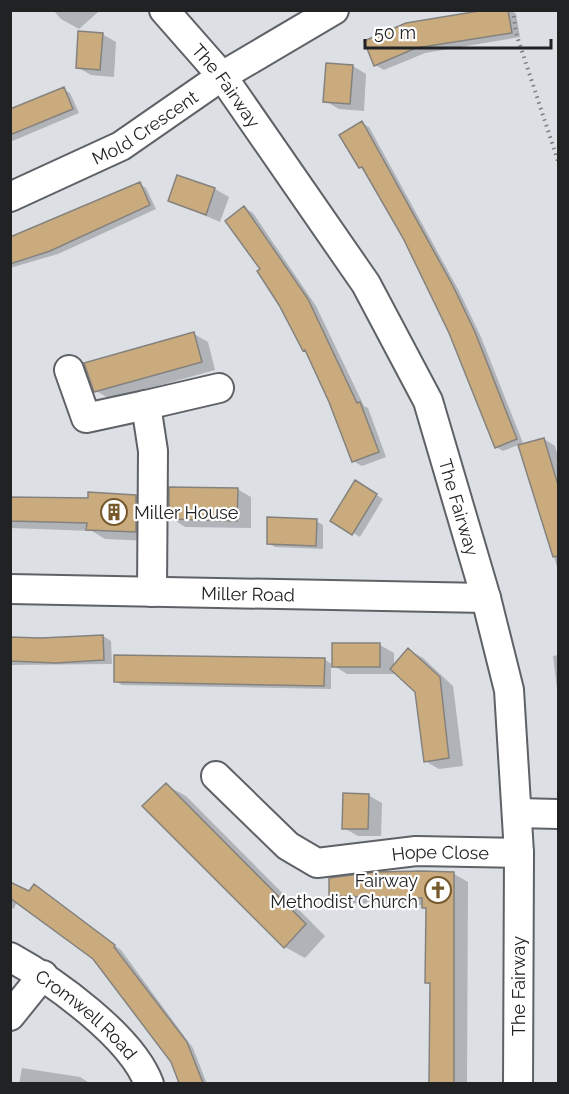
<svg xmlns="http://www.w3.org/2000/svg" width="569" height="1094" viewBox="0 0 569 1094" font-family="Raleway,sans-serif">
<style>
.shadow{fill:#0003}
.building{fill:#caab7e;stroke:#85827e;stroke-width:1.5}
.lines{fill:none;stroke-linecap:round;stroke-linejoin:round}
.minor-casing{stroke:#5e6166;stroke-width:32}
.path{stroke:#7c7e82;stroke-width:4;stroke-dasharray:1.5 4.5;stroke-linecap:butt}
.minor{stroke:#fff;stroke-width:28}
.labels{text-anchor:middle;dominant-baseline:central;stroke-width:4.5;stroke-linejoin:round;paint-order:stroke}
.street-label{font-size:18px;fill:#212224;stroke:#fff}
.poi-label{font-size:18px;fill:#212224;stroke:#fff;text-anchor:start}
</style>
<rect width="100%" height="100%" fill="#dce0e5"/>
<path class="shadow" d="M 53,10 L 97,10 L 98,12 L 79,29 L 61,19 Z
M 495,10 L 511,10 L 516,14 L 520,37 L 425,53 L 384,70 L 375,65 Z
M 102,34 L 116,42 L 114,77 L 91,75 L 77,67 Z
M 353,66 L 366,74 L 364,111 L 339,109 L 325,101 Z
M 63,89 L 70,93 L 79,113 L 10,142 L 10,111 Z
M 362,123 L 369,127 L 459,291 L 481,337 L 523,443 L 503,451 L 496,447 L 450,333 L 404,238 L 366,170 L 360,167 Z
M 178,176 L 215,189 L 229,197 L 220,222 L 169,200 Z
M 139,184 L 146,188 L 156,209 L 58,254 L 10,268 L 10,238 Z
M 245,208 L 253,213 L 316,306 L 364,406 L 368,408 L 386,457 L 362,466 L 353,461 L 331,401 L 308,352 L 304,350 L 262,269 Z
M 194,334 L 208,342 L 215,370 L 110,399 L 96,391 Z
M 544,439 L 555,446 L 558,457 L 558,570 L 520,446 Z
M 355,482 L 383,499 L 360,537 L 332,520 Z
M 237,489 L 251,497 L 251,528 L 185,527 L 171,518 Z
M 136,496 L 153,506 L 152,541 L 105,539 L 92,531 L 10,528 L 10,497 L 90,499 Z
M 316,521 L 323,525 L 323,549 L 275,547 L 268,543 Z
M 103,636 L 111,641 L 112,664 L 10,665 L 10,638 Z
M 333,644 L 380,645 L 394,653 L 394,666 L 409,650 L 423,658 L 453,686 L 463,766 L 439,769 L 425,761 L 416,691 L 394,671 L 394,674 L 347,674 L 331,664 L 331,689 L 122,685 L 115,681 L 324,659 L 333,665 Z
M 558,655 L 558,697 L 553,656 Z
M 166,785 L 186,796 L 325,936 L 305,958 L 285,947 Z
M 368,795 L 382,803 L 381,836 L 358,836 L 344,828 Z
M 454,874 L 468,882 L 467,1084 L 430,1084 L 431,985 L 426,983 L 427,909 L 423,905 L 344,903 L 330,895 Z
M 10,884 L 30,892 L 41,890 L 121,950 L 193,1048 L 207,1084 L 181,1084 L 172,1062 L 94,958 L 17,901 L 14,909 L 10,907 Z
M 22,1068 L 80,1077 L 91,1084 L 19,1084 Z"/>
<path class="building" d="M 485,10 L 508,10 L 512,33 L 416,48 L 374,66 L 364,41 L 406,23 Z
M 78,31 L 103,33 L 100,70 L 76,68 Z
M 326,63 L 353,65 L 350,104 L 323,102 Z
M 64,87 L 73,109 L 10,135 L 10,109 Z
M 362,121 L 453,286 L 475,332 L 517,439 L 495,448 L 449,333 L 403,238 L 362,167 L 359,168 L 339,135 Z
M 177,175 L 215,188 L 206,215 L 168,201 Z
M 140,182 L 150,205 L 50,251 L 10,264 L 10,237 Z
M 244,206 L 308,299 L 357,403 L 360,402 L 379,452 L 352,462 L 329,402 L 305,350 L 303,351 L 279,305 L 257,271 L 260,269 L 225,221 Z
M 194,332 L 202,362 L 94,392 L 84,363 Z
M 544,438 L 558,485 L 558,556 L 553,557 L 518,445 Z
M 355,480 L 377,494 L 352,535 L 330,521 Z
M 169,487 L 238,488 L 237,521 L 169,519 Z
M 88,492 L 136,495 L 136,532 L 86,530 L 87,523 L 10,521 L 10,497 L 88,498 Z
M 267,517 L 317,519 L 316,546 L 267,544 Z
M 103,635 L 104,660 L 56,663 L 10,661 L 10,637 L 41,638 Z
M 332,643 L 380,643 L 380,667 L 332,667 Z
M 408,648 L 440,677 L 449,758 L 424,762 L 415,692 L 390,669 Z
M 114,655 L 325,658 L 324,686 L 114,682 Z
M 166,783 L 306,924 L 284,948 L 142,806 Z
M 343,793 L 369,794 L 368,829 L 342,829 Z
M 422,871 L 454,872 L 454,1083 L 429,1083 L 430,983 L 425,983 L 426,908 L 422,908 L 422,898 L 329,896 L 329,878 L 376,872 Z
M 10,882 L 29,891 L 34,884 L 115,945 L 114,947 L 187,1042 L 203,1083 L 179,1083 L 171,1062 L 93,959 L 10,898 Z"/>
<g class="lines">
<defs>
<g id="minor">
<path id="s1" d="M 164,10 L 222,76 L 366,284 L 428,401 L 486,598 L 509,690 L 519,853 L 518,1084"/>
<path id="s2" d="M 10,197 L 121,146 L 222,76 L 334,10"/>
<path d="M 69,370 L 86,418 L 146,405"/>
<path id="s3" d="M 10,589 L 486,598"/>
<path d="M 152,592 L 153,451 L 146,405 L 219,388"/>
<path id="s4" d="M 216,776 L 288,846 L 317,863 L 416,851 L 519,853"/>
<path d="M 518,813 L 558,814"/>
<path id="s5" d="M 10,957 C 54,981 132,1037 149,1084"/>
<path d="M 10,1016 L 43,975"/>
</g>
</defs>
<use href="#minor" class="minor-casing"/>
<path class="path" d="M 513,10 L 516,33 L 558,161"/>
<use href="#minor" class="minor"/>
</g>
<defs>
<symbol id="building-ring" viewBox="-11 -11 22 22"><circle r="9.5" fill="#fff" stroke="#76592d" stroke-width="1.5"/><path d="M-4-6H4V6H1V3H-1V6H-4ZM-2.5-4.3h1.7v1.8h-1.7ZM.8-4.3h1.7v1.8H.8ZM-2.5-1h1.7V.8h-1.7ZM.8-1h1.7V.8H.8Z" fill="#76592d"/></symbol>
<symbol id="church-ring" viewBox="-11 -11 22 22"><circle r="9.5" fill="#fff" stroke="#76592d" stroke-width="1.5"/><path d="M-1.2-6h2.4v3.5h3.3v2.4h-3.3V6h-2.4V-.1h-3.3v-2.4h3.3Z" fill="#76592d"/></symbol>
</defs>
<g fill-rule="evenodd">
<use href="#building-ring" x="99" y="497" width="30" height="30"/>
<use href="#church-ring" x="423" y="875" width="30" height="30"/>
</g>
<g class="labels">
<g class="street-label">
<text stroke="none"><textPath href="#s1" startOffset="98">The Fairway</textPath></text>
<text stroke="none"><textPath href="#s2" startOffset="152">Mold Crescent</textPath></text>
<text stroke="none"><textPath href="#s1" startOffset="584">The Fairway</textPath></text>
<text stroke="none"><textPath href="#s3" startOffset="238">Miller Road</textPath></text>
<text stroke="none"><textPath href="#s4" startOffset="258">Hope Close</textPath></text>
<text transform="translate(518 986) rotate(-90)">The Fairway</text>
<text stroke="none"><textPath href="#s5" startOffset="96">Cromwell Road</textPath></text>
</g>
<g class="poi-label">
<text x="134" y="512">Miller House</text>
<text x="418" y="880" text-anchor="end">Fairway<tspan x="418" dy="21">Methodist Church</tspan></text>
</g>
</g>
<rect width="569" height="1094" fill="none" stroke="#212224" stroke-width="24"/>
<path d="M365 39v9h186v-9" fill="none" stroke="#212224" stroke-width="3"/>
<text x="374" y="39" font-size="18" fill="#212224" stroke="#ffffff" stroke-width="4.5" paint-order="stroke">50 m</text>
</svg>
